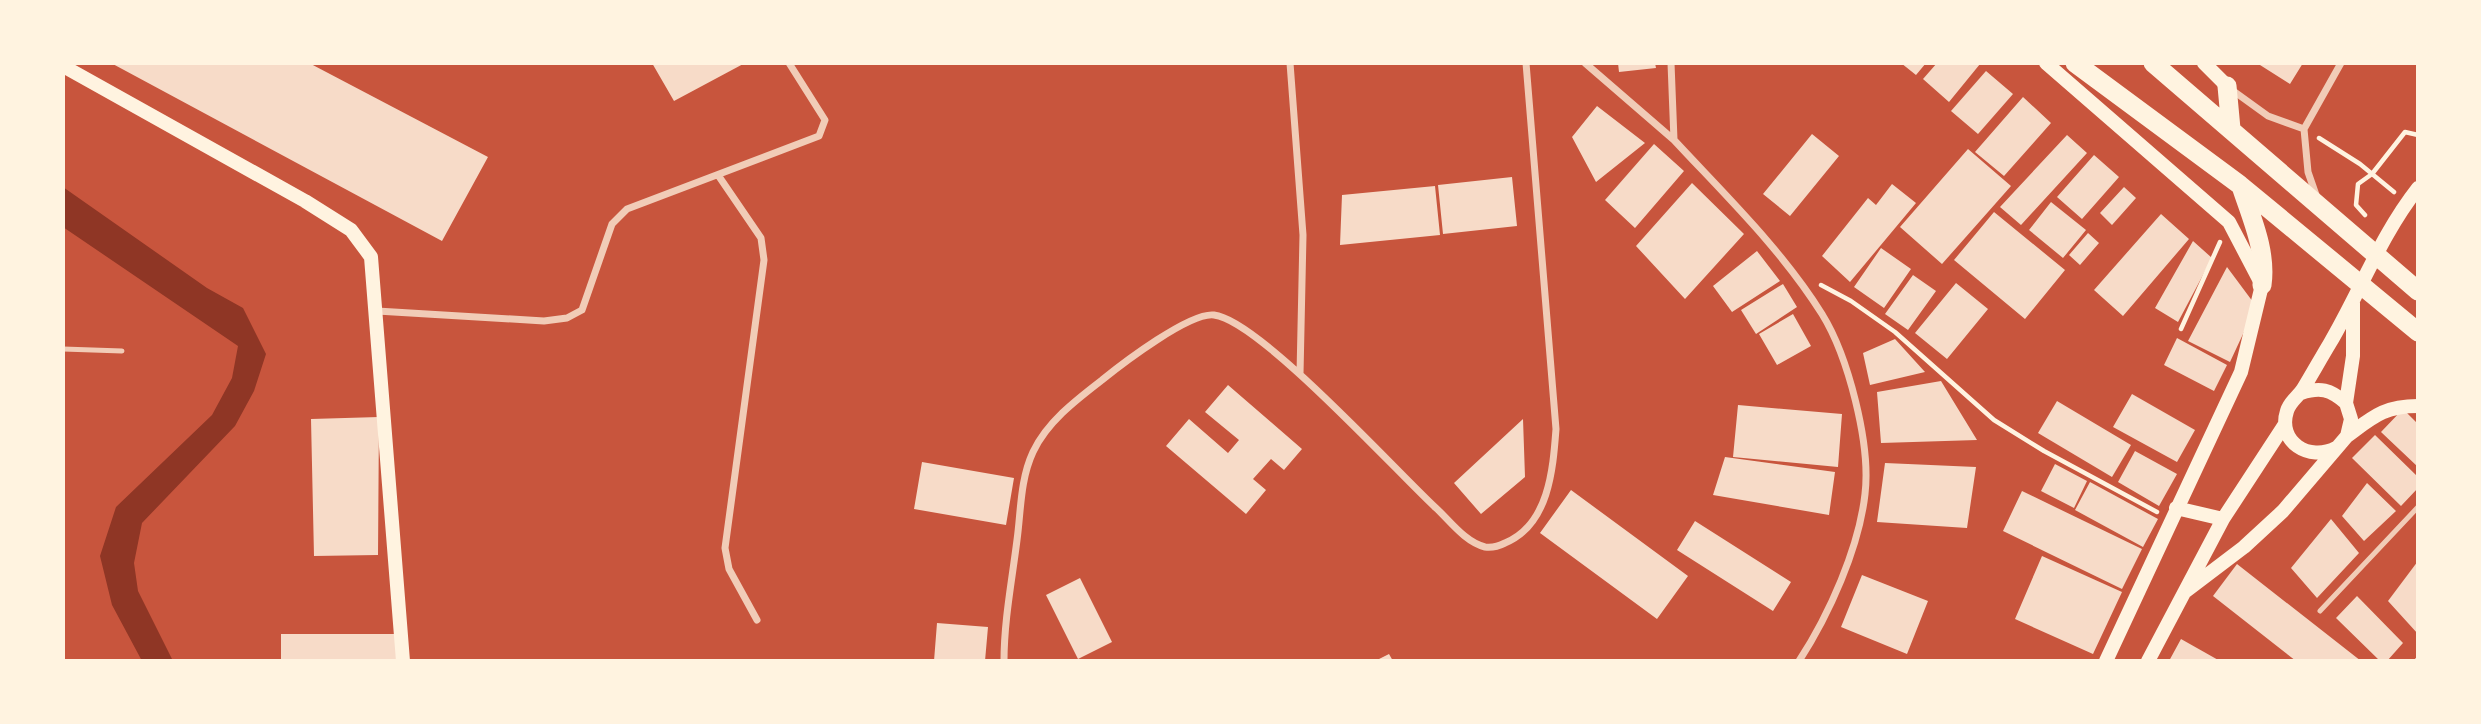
<svg xmlns="http://www.w3.org/2000/svg" width="2481" height="724" viewBox="0 0 2481 724" font-family="Karla,sans-serif">
<style>
.water{fill:#8f3625}
.building{fill:#f7dbc8}
.lines{fill:none;stroke-linecap:round;stroke-linejoin:round}
.path{stroke:#fff3e0;stroke-width:4.5}
.service{stroke:#f1ccb7;stroke-width:5}
.minor{stroke:#f1ccb7;stroke-width:7}
.secondary{stroke:#fff3e0;stroke-width:14}
.trunk{stroke:#fff3e0;stroke-width:19}
</style>
<rect width="100%" height="100%" fill="#c8553d"/>
<path class="water" d="M 63,187 L 207,288 L 243,308 L 266,354 L 254,391 L 235,426 L 142,523 L 134,563 L 138,591 L 173,661 L 142,661 L 112,605 L 100,556 L 116,507 L 212,415 L 232,378 L 238,346 L 63,227 Z"/>
<path class="building" d="M 111,63 L 309,63 L 488,157 L 442,241 Z
M 652,63 L 745,63 L 674,101 Z
M 1618,63 L 1655,63 L 1656,68 L 1619,72 Z
M 1901,63 L 1926,63 L 1916,75 Z
M 1937,63 L 1979,63 L 1980,64 L 1949,102 L 1923,79 Z
M 2261,63 L 2303,63 L 2290,84 L 2260,65 Z
M 1986,71 L 2013,94 L 1978,134 L 1951,111 Z
M 2023,97 L 2051,123 L 2004,176 L 1975,152 Z
M 1597,106 L 1645,143 L 1596,182 L 1572,137 Z
M 1812,134 L 1839,156 L 1790,216 L 1763,194 Z
M 2067,135 L 2087,153 L 2021,225 L 2000,207 Z
M 1654,144 L 1684,171 L 1635,228 L 1605,200 Z
M 1968,149 L 2011,186 L 1942,264 L 1900,227 Z
M 2094,155 L 2119,177 L 2082,219 L 2057,197 Z
M 1512,177 L 1517,226 L 1443,234 L 1438,185 Z
M 1692,183 L 1744,234 L 1685,299 L 1636,246 Z
M 1892,184 L 1916,203 L 1850,282 L 1822,256 L 1868,198 L 1876,205 Z
M 1435,186 L 1440,235 L 1340,245 L 1342,195 Z
M 2124,187 L 2136,198 L 2112,225 L 2100,213 Z
M 2051,202 L 2086,230 L 2063,258 L 2029,230 Z
M 1994,212 L 2065,270 L 2025,319 L 1954,260 Z
M 2161,214 L 2189,239 L 2123,316 L 2094,290 Z
M 2088,233 L 2099,243 L 2080,265 L 2069,255 Z
M 2193,241 L 2212,258 L 2178,322 L 2155,308 Z
M 1881,248 L 1911,269 L 1884,308 L 1854,287 Z
M 1757,251 L 1780,281 L 1732,312 L 1713,286 Z
M 2227,267 L 2256,306 L 2230,362 L 2188,341 Z
M 1913,275 L 1936,291 L 1908,330 L 1885,314 Z
M 1956,283 L 1988,309 L 1947,359 L 1915,333 Z
M 1783,284 L 1797,307 L 1756,334 L 1741,310 Z
M 1793,314 L 1811,346 L 1777,365 L 1759,334 Z
M 2177,338 L 2227,365 L 2214,391 L 2164,365 Z
M 1895,339 L 1925,372 L 1870,385 L 1863,353 Z
M 1941,381 L 1977,440 L 1881,443 L 1877,392 Z
M 1228,385 L 1302,449 L 1284,470 L 1271,459 L 1253,479 L 1266,490 L 1246,514 L 1166,446 L 1189,419 L 1228,453 L 1239,440 L 1205,412 Z
M 2132,394 L 2195,430 L 2177,462 L 2113,427 Z
M 2057,401 L 2131,445 L 2112,477 L 2038,433 Z
M 1738,405 L 1842,414 L 1838,467 L 1733,457 Z
M 2403,409 L 2418,424 L 2418,467 L 2381,432 Z
M 379,417 L 378,555 L 314,556 L 311,419 Z
M 1523,419 L 1525,477 L 1481,514 L 1454,483 Z
M 2375,435 L 2418,477 L 2418,488 L 2401,506 L 2352,458 Z
M 2135,451 L 2177,474 L 2159,506 L 2118,482 Z
M 1725,457 L 1835,472 L 1829,515 L 1713,495 Z
M 922,462 L 1014,478 L 1006,525 L 914,509 Z
M 1885,463 L 1976,467 L 1967,528 L 1877,522 Z
M 2055,464 L 2087,481 L 2074,508 L 2041,491 Z
M 2090,482 L 2158,519 L 2143,547 L 2075,510 Z
M 2367,483 L 2396,511 L 2364,541 L 2342,516 Z
M 1571,490 L 1688,576 L 1657,619 L 1540,533 Z
M 2022,491 L 2142,549 L 2122,589 L 2003,531 Z
M 2331,519 L 2359,553 L 2317,598 L 2291,568 Z
M 1695,521 L 1791,582 L 1773,611 L 1677,550 Z
M 2042,556 L 2122,592 L 2093,654 L 2015,619 Z
M 2418,561 L 2418,634 L 2388,601 Z
M 2237,564 L 2361,661 L 2296,661 L 2213,596 Z
M 1862,575 L 1928,601 L 1907,654 L 1841,627 Z
M 1080,578 L 1112,642 L 1078,659 L 1046,595 Z
M 2357,596 L 2403,643 L 2387,661 L 2380,661 L 2336,618 Z
M 937,623 L 988,627 L 985,661 L 934,661 Z
M 281,634 L 397,634 L 397,661 L 281,661 Z
M 2181,639 L 2220,661 L 2169,661 Z
M 1389,654 L 1393,661 L 1375,661 Z"/>
<g class="lines">
<path class="path" d="M 2319,138 L 2360,164 L 2394,192
M 2365,215 L 2356,205 L 2358,184 L 2372,174 L 2405,132 L 2418,135
M 1821,285 L 1851,301 L 1895,332 L 1994,420 L 2044,451 L 2157,512
M 2181,329 L 2220,242
M 2416,661 L 2418,659"/>
<path class="service" d="M 63,349 L 122,351
M 2320,611 L 2418,507"/>
<path class="minor" d="M 1290,63 L 1303,235 L 1300,374
M 1585,63 L 1674,140
M 1671,63 L 1674,140 C 1726,196 1782,250 1822,314 C 1848,356 1871,444 1865,494 C 1859,548 1829,615 1799,661
M 2232,90 L 2268,116 L 2304,129
M 718,175 L 761,238 L 764,260 L 725,548 L 729,569 L 757,620
M 2316,195 L 2308,172 L 2304,129 L 2341,63
M 377,311 L 544,321 L 567,318 L 582,310 L 612,224 L 627,209 L 819,136 L 825,120 L 789,63
M 1004,661 C 1004,621 1012,580 1017,540 C 1021,511 1020,480 1033,452 C 1047,422 1076,400 1102,380 C 1123,363 1190,312 1214,315 C 1259,320 1396,471 1436,508 C 1450,521 1465,542 1485,547 C 1492,548 1499,546 1505,543 C 1549,525 1553,469 1556,429 L 1526,63"/>
<path class="secondary" d="M 2046,63 L 2229,222 L 2262,285 L 2241,372 L 2106,661
M 2204,63 L 2227,86
M 63,66 L 305,201 L 351,230 L 371,257 L 403,661
M 2301,393 C 2320,387 2330,389 2346,403
M 2347,436 C 2373,417 2384,406 2418,406
M 2336,448 C 2309,462 2277,442 2287,411 C 2290,401 2298,397 2303,389 C 2312,374 2321,358 2330,343 C 2360,292 2381,235 2418,188
M 2176,508 L 2223,519
M 2186,591 L 2244,547 L 2283,511 L 2347,436 L 2351,419 L 2346,403 L 2353,356 L 2353,303
M 2148,661 L 2223,519 L 2285,424"/>
<path class="trunk" d="M 2075,63 L 2240,185 L 2418,332
M 2153,63 L 2418,291
M 2227,86 L 2231,129
M 2241,186 C 2251,217 2267,251 2262,285"/>
</g>
<rect width="2481" height="724" fill="none" stroke="#fff3e0" stroke-width="130"/>
</svg>
